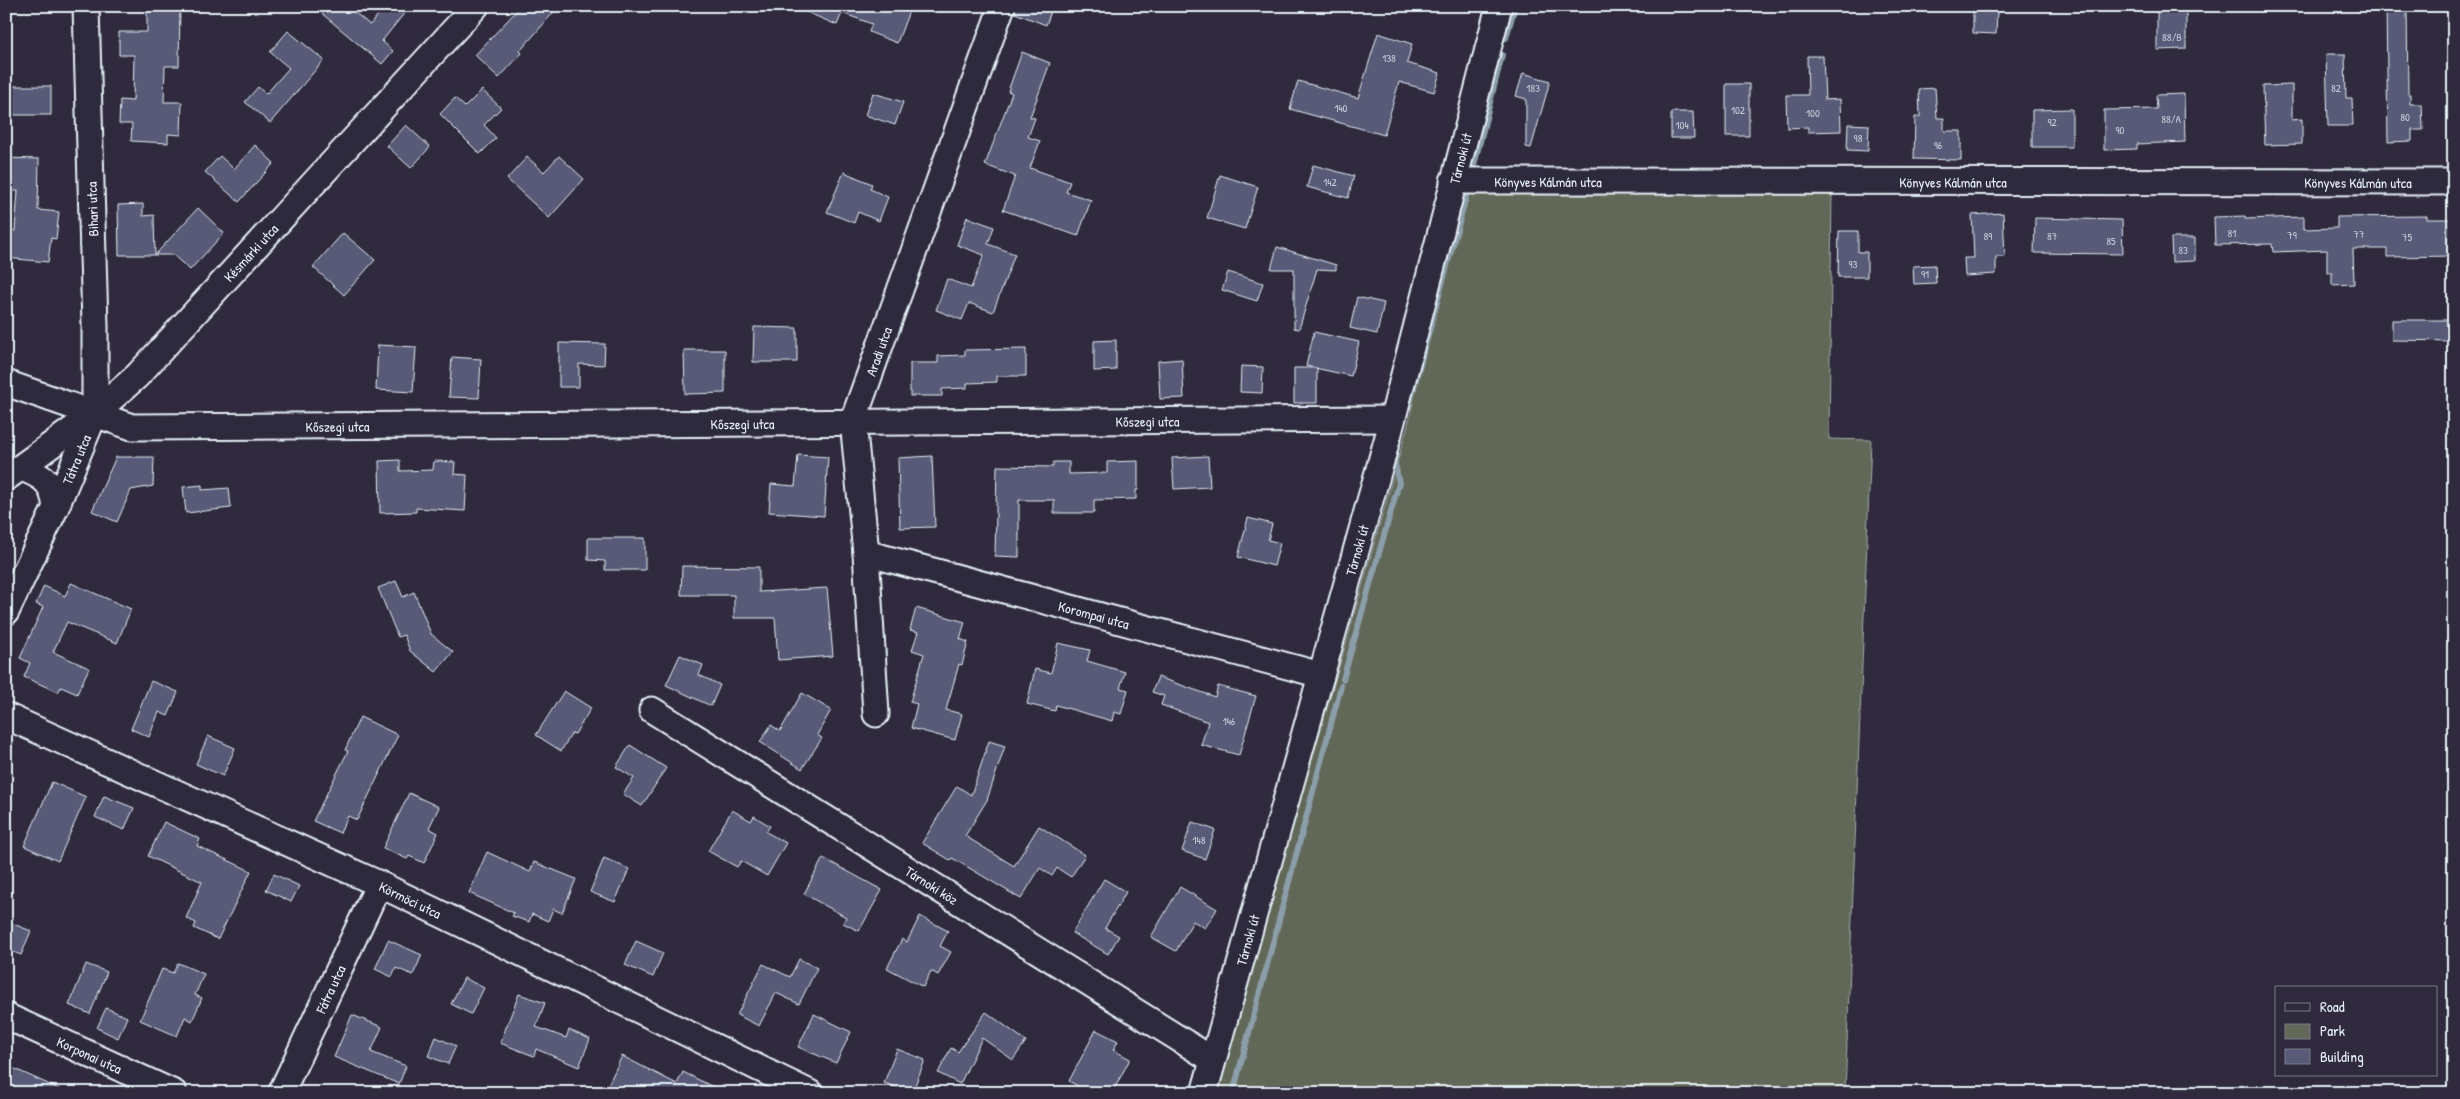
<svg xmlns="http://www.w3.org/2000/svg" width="2460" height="1099" viewBox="0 0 2460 1099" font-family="'Patrick Hand',sans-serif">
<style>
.green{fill:#626759;stroke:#a5aca8}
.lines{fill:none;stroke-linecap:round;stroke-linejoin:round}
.stream{stroke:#8b9eaa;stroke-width:6}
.building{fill:#585a77;stroke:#e8f1f8}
.street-casing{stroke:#e8f1f8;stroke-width:29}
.street{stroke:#2f2a3d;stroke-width:25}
.labels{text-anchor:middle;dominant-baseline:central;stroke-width:5;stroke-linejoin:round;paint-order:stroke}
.number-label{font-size:11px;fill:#c4cbd8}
.street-label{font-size:14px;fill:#e8f1f8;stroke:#2f2a3d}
</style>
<rect width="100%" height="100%" fill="#2f2a3d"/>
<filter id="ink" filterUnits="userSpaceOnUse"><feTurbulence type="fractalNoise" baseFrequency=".02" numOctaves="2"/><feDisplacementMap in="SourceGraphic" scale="10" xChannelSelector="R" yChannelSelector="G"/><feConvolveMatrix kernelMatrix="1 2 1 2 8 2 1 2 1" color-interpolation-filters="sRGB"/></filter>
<g filter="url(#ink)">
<path class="green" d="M 1463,189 L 1832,193 L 1829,439 L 1871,440 L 1845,1093 L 1216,1093 L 1224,1058 L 1344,650 L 1407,428 Z"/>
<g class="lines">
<path class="stream" d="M 1506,38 L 1515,6
M 1472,173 L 1502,55
M 1408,408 L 1466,197
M 1343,679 L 1399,483 L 1394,460 L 1396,454
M 1233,1093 L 1341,686"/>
</g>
<path class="building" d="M 147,6 L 180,6 L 179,66 L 165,66 L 164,102 L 182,102 L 181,135 L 168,134 L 168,143 L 131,141 L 132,124 L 119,124 L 120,100 L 133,101 L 134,55 L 119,55 L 119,32 L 147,32 Z
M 313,6 L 347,6 L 370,25 L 385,6 L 410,6 L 382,41 L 393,51 L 382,64 Z
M 521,6 L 559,6 L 520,51 L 522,53 L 499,78 L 475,55 Z
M 792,6 L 911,6 L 897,43 L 869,32 L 872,24 L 842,13 L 837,25 Z
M 1016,6 L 1053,6 L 1046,25 L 1015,13 Z
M 2157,6 L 2186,6 L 2186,49 L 2157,50 Z
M 2386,6 L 2407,6 L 2408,94 L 2410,94 L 2410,104 L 2422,104 L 2423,130 L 2412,130 L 2412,141 L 2388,142 Z
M 1973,11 L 1997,12 L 1996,34 L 1973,33 Z
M 288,31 L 324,60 L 270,123 L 245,102 L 258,87 L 266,94 L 289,68 L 270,52 Z
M 1378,33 L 1412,44 L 1407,63 L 1440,73 L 1434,92 L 1399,82 L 1384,135 L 1290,109 L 1298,81 L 1358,98 Z
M 1022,52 L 1050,63 L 1030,117 L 1035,118 L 1028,137 L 1040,141 L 1030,168 L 1070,182 L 1066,192 L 1091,200 L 1078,236 L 1003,210 L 1015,176 L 985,165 L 1012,93 L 1008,91 Z
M 2326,54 L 2345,54 L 2346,98 L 2352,98 L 2353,126 L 2328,126 Z
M 1807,56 L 1823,56 L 1825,100 L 1840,99 L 1841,131 L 1808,132 L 1808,127 L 1787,128 L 1786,95 L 1808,95 Z
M 1523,73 L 1550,81 L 1531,148 L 1526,147 L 1526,99 L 1516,96 Z
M 1726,84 L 1749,84 L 1749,136 L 1726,136 Z
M 2292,85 L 2292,120 L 2302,119 L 2302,144 L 2265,145 L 2263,86 Z
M 6,86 L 51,86 L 51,115 L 6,115 Z
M 1935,88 L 1937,118 L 1944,118 L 1944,131 L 1961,131 L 1961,160 L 1914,159 L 1915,117 L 1920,117 L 1919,89 Z
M 482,90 L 501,108 L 484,125 L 496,138 L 480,154 L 440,114 L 455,98 L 465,107 Z
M 873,93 L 903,102 L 895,125 L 865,115 Z
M 2184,94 L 2185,142 L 2137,144 L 2137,149 L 2104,150 L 2104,110 L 2157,109 L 2156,95 Z
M 2072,109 L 2072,147 L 2032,147 L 2032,110 Z
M 1671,112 L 1693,112 L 1694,138 L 1671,138 Z
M 1848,124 L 1869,125 L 1868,151 L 1847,150 Z
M 406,125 L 430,147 L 411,168 L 387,146 Z
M 255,145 L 274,163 L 239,202 L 205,172 L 220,156 L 234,169 Z
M 559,156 L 584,179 L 549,218 L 507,179 L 527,157 L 544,172 Z
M 6,158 L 39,159 L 38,210 L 59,212 L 56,239 L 51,238 L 48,262 L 6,258 L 6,230 L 15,231 L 18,191 L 6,191 Z
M 1313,165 L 1354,176 L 1348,198 L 1307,187 Z
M 844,172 L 872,184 L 870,189 L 888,197 L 879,221 L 858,212 L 854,223 L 827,212 Z
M 1220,175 L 1258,187 L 1245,229 L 1207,218 Z
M 143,204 L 143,216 L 154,215 L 155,255 L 119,255 L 118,205 Z
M 198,208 L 224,233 L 190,270 L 173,255 L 155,255 Z
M 2003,213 L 2005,257 L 1996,257 L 1996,274 L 1965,276 L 1964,258 L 1974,258 L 1972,215 Z
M 2245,216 L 2245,219 L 2304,217 L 2304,229 L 2337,228 L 2337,217 L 2427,216 L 2427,219 L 2454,219 L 2454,256 L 2387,257 L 2387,249 L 2353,249 L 2354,284 L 2332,285 L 2332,272 L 2327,272 L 2327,250 L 2273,252 L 2272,244 L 2215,245 L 2214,217 Z
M 967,217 L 994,227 L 988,244 L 1015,254 L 993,312 L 969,303 L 962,320 L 936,310 L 947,279 L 971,288 L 984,255 L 957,245 Z
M 2035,218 L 2122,220 L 2123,254 L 2034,253 Z
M 1839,231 L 1858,231 L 1858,252 L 1867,252 L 1867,277 L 1838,277 Z
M 343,233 L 375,260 L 344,295 L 313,267 Z
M 2171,238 L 2195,238 L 2195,261 L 2172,262 Z
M 1277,247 L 1336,265 L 1336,270 L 1317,269 L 1299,329 L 1294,328 L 1294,269 L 1271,269 Z
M 1935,265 L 1936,283 L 1914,284 L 1913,266 Z
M 1228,272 L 1263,283 L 1257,301 L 1222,290 Z
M 1357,297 L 1384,303 L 1377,334 L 1350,328 Z
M 2392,320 L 2454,320 L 2454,341 L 2392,340 Z
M 754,327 L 797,328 L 797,362 L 753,362 Z
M 1314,332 L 1359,342 L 1351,376 L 1306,366 Z
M 1116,340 L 1116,370 L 1094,371 L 1094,341 Z
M 559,343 L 605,344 L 604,365 L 579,364 L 579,387 L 559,387 Z
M 378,345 L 416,347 L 413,392 L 376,390 Z
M 1026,349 L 1026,376 L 997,376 L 997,382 L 967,383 L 967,388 L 942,389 L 942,396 L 910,396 L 910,363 L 938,363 L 938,356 L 965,355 L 965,350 Z
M 684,350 L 725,350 L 725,393 L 685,394 Z
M 452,357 L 481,359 L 479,398 L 449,397 Z
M 1182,359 L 1184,398 L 1160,399 L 1158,361 Z
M 1241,366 L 1263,367 L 1262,393 L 1240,392 Z
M 1294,368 L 1317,368 L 1317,403 L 1294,403 Z
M 798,455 L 828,457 L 824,516 L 769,512 L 771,484 L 795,486 Z
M 932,456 L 935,527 L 900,528 L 898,458 Z
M 1208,456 L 1210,487 L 1174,489 L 1172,458 Z
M 116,457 L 154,457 L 153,486 L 131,490 L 117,522 L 92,511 Z
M 400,460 L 400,471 L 433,470 L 434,461 L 455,462 L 454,474 L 467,475 L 465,511 L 416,508 L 416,512 L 380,513 L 379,461 Z
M 1138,461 L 1138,490 L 1136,490 L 1136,499 L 1094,500 L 1094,513 L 1054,513 L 1054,500 L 1019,500 L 1019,557 L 995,556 L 997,466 L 1053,467 L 1053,462 L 1069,462 L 1069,474 L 1107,473 L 1107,462 Z
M 202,485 L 202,490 L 229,488 L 231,508 L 186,513 L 183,487 Z
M 1248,518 L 1272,524 L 1268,540 L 1280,543 L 1274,566 L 1238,557 Z
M 588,538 L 645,538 L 645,570 L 605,570 L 605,561 L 588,560 Z
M 682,566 L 759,567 L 759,592 L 827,588 L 833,656 L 778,660 L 775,618 L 734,618 L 734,595 L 681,595 Z
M 396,581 L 403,597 L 414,592 L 431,634 L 453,652 L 436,672 L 410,651 L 404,635 L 398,637 L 378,588 Z
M 71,583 L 131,609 L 117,643 L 67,622 L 53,652 L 89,668 L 77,694 L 61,687 L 58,692 L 24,677 L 30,663 L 20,658 L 43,607 L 36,604 L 44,586 L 65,596 Z
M 916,608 L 965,622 L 960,639 L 968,642 L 962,665 L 959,664 L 946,710 L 962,714 L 955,740 L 911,728 L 917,704 L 910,702 L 924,654 L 912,650 L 918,632 L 910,630 Z
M 1058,643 L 1090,650 L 1087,661 L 1125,672 L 1120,688 L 1128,690 L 1121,714 L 1114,712 L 1112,721 L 1056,705 L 1055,711 L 1027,704 L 1035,669 L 1051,673 Z
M 680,655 L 703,665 L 699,675 L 720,685 L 711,706 L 666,685 Z
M 1158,677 L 1215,697 L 1218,686 L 1256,696 L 1239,755 L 1201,745 L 1208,722 L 1161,705 L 1164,696 L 1152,692 Z
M 151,681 L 178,692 L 168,716 L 159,712 L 149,737 L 131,729 Z
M 564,691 L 591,708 L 575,734 L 572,733 L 561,751 L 536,735 Z
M 802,693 L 831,710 L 817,735 L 822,738 L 802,769 L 760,742 L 771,725 L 780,731 Z
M 360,717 L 398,735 L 357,820 L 348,816 L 340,833 L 313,821 L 348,751 L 345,750 Z
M 208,736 L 235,748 L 223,776 L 196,764 Z
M 989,741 L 1005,746 L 987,800 L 965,836 L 1014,866 L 1039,826 L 1085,855 L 1071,877 L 1057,868 L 1052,876 L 1040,868 L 1021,899 L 976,872 L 952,858 L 950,860 L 922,843 L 957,786 L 971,795 Z
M 630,745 L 666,768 L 642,806 L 623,794 L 634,778 L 616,767 Z
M 52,782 L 86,797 L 58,861 L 24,846 Z
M 409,793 L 439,807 L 429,828 L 438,833 L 424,863 L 409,856 L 407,859 L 383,848 Z
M 104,796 L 134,808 L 124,830 L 95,817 Z
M 732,810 L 751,821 L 754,816 L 770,826 L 766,832 L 786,843 L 767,876 L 741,861 L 737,867 L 708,851 Z
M 164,822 L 200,839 L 197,846 L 251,871 L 218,939 L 194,928 L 196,923 L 186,918 L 202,882 L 148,856 Z
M 1192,822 L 1215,830 L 1205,859 L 1182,851 Z
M 487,852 L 530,872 L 534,862 L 576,879 L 562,913 L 553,909 L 548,921 L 532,914 L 529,922 L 512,916 L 514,913 L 469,893 Z
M 604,858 L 629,869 L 615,902 L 590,892 Z
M 823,858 L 882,890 L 859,931 L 843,923 L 846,917 L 804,894 Z
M 274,874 L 299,886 L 291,902 L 266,890 Z
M 1104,879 L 1126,892 L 1105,928 L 1119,936 L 1108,954 L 1072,933 Z
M 1180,887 L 1217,909 L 1205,928 L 1193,921 L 1176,951 L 1151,937 Z
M 920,916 L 948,931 L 940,946 L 951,952 L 938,975 L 931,971 L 923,987 L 887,968 L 902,939 L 907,942 Z
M 6,921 L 31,931 L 21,955 L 6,949 Z
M 388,940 L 422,955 L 413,975 L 396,968 L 392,977 L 375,969 Z
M 636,941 L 663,953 L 653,977 L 625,965 Z
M 799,959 L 817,968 L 799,1004 L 776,993 L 759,1026 L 737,1015 L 763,964 L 790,977 Z
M 178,963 L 204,974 L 195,995 L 202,998 L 192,1021 L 185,1017 L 177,1036 L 140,1020 L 162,969 L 173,973 Z
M 86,964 L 107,972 L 90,1014 L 69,1005 Z
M 464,978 L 484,988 L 471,1014 L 451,1004 Z
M 519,994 L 545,1003 L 536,1027 L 566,1038 L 569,1030 L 590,1039 L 579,1067 L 536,1049 L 534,1056 L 500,1043 Z
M 106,1008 L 127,1017 L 118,1038 L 97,1028 Z
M 986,1012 L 1026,1041 L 1013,1060 L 982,1038 L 960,1084 L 938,1073 L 951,1048 L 958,1052 Z
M 814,1014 L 851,1032 L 836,1063 L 798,1047 Z
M 352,1015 L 382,1027 L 371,1052 L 406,1066 L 399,1084 L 334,1057 Z
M 1096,1030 L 1118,1041 L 1113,1050 L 1130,1059 L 1112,1093 L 1090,1093 L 1069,1081 Z
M 436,1037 L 456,1046 L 448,1064 L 428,1056 Z
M 897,1049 L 925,1060 L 912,1093 L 884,1083 Z
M 622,1056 L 677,1084 L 683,1072 L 725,1093 L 604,1093 Z
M 6,1065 L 68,1093 L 6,1093 Z"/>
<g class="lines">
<defs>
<g id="street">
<path id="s1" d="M 1453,181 L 2454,182"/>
<path id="s2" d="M 6,383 L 132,427 L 1392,419"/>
<path d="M 22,468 C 45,477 52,482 56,507"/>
<path id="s3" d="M 6,478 L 95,413 L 137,376 L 476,6"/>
<path id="s4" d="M 866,553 L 1321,675"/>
<path id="s5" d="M 6,612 L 56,507 L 95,413 L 95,326 L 86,6"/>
<path id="s6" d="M 652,710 L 1213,1060"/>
<path id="s7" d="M 876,714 L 866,553 L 853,421 L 1002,6"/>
<path id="s8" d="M 6,716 L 379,884 L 810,1093"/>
<path id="s9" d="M 6,1016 L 174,1093"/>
<path id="s10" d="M 281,1093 L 379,884"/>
<path id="s11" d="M 1204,1093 L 1389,433 L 1499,6"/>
</g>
</defs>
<use href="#street" class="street-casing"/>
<use href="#street" class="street"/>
</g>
</g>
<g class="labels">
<g class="number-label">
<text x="2172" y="37">88/B</text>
<text x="1389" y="58">138</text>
<text x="1533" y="88">183</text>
<text x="2336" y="88">82</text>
<text x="1341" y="108">140</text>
<text x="1738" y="110">102</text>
<text x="1813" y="113">100</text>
<text x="2405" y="117">80</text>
<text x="2171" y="119">88/A</text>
<text x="2052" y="122">92</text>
<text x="1682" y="125">104</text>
<text x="2120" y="130">90</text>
<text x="1858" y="138">98</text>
<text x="1938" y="145">96</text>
<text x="1330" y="182">142</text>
<text x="2232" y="233">81</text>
<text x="2359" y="234">77</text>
<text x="2292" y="235">79</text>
<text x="1988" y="236">89</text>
<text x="2052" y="236">87</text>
<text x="2407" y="237">75</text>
<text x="2111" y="241">85</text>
<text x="2183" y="250">83</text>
<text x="1853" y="264">93</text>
<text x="1925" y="274">91</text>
<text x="1229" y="721">146</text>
<text x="1199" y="840">148</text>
</g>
<g class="street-label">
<text stroke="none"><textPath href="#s11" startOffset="969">Tárnoki út</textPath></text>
<text stroke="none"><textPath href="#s1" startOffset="95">Könyves Kálmán utca</textPath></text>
<text stroke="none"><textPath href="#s1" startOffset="500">Könyves Kálmán utca</textPath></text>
<text stroke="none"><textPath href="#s1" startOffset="905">Könyves Kálmán utca</textPath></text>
<text transform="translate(92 209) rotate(-92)">Bihari utca</text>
<text stroke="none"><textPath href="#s3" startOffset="334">Késmárki utca</textPath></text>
<text stroke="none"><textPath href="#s7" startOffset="368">Aradi utca</textPath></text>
<text stroke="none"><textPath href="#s2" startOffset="1149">Kőszegi utca</textPath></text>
<text stroke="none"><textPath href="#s2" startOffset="744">Kőszegi utca</textPath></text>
<text stroke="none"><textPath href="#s2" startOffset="339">Kőszegi utca</textPath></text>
<text stroke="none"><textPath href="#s5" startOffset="168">Tátra utca</textPath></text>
<text stroke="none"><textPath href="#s11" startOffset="564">Tárnoki út</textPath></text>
<text stroke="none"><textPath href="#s4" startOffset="236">Korompai utca</textPath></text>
<text stroke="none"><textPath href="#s6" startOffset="330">Tárnoki köz</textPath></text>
<text stroke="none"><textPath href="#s8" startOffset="444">Körmöci utca</textPath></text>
<text stroke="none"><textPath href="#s11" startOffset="159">Tárnoki út</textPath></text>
<text stroke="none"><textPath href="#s10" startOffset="115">Fátra utca</textPath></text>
<text stroke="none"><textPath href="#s9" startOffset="92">Korponai utca</textPath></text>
</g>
</g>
<rect width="2460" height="1099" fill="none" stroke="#2f2a3d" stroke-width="25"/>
<rect x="12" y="12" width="2435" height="1074" fill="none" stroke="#e8f1f8" stroke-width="2" filter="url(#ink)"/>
<rect x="2275" y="986" width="162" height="90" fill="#2f2a3d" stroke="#797a88"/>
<rect x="2285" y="1003" width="25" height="8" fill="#2f2a3d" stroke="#797a88"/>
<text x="2320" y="1012" font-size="15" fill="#e8f1f8">Road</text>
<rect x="2285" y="1024" width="25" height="15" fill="#626759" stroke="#797a88"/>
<text x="2320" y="1036" font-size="15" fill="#e8f1f8">Park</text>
<rect x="2285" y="1049" width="25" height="15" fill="#585a77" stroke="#797a88"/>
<text x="2320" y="1062" font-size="15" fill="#e8f1f8">Building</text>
</svg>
